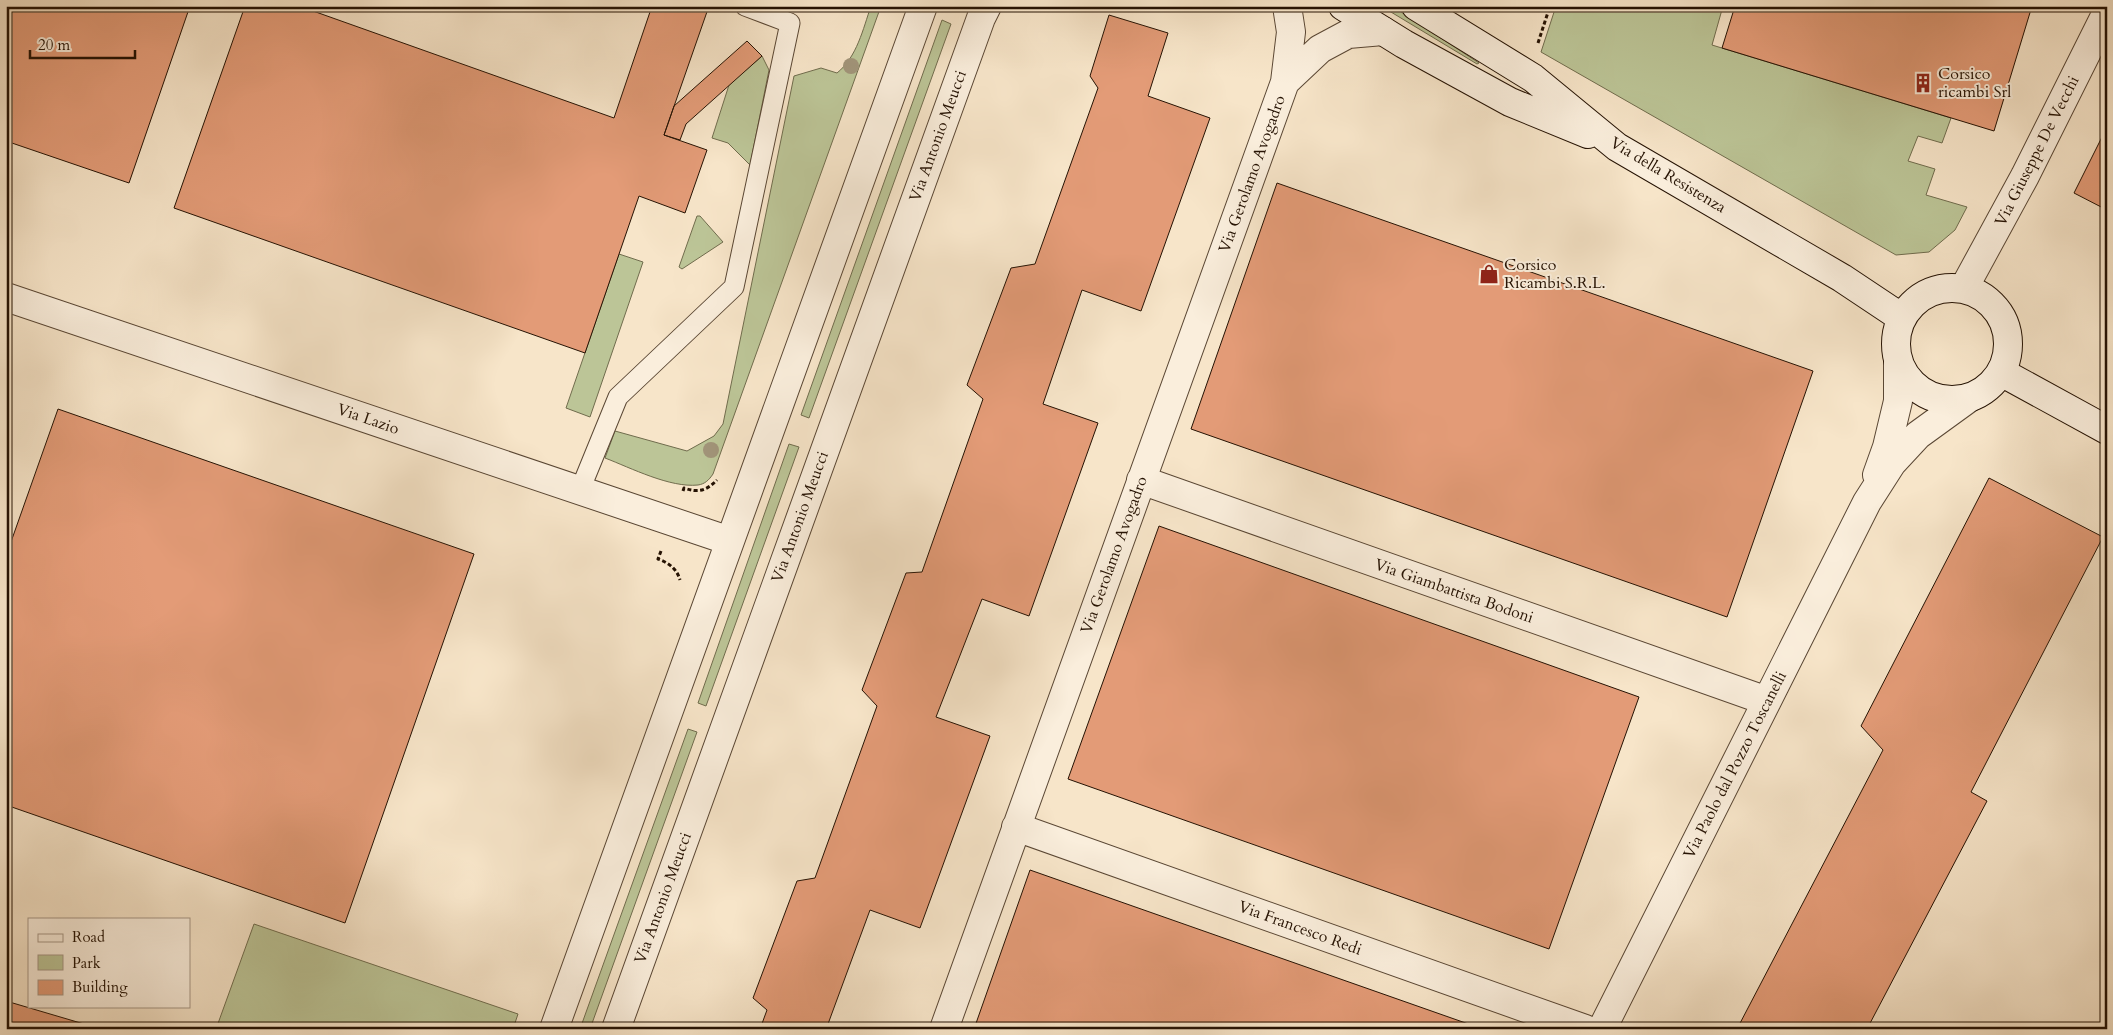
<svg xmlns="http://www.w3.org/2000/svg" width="2113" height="1035" viewBox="0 0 2113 1035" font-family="Cardo,serif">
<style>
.green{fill:#bcc597;stroke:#706c4d}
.building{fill:#e39b77;stroke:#251203}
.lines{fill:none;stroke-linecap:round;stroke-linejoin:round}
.lane-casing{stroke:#5a4734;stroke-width:21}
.street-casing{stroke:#5a4734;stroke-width:30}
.secondary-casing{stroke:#251203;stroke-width:30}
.path{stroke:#251203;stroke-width:3;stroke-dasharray:4 2.5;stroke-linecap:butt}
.lane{stroke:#faeedc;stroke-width:19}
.street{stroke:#faeedc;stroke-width:28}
.secondary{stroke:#faeedc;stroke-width:28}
.tree{fill:#a19479}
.labels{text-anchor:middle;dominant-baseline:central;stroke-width:4;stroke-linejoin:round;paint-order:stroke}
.poi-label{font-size:16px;fill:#251203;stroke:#faeedc;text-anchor:start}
.street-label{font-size:16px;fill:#251203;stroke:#faeedc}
</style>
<rect width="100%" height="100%" fill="#f7e5c9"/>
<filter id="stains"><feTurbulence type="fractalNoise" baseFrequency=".004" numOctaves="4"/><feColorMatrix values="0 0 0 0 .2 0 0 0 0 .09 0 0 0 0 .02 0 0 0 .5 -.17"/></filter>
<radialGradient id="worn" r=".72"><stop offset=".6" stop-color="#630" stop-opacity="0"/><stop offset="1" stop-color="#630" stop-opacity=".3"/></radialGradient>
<path class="green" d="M 871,6 L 881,6 L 713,474 C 709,480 705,484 698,485 C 670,488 631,468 605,458 L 615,431 L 687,451 L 714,436 L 723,424 L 794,76 L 821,68 L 837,73 C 857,57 863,29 871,6 Z
M 1381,6 L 1392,6 L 1479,63 L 1477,64 Z
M 1556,6 L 1723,6 L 1712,45 L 1951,118 L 1942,143 L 1918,136 L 1908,161 L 1935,169 L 1926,195 L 1967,207 L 1955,230 L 1929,252 L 1896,255 L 1541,52 Z
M 942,20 L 951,24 L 809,418 L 801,415 Z
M 762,56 L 769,70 L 750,165 L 728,143 L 712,138 L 729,85 Z
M 697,216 L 700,216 L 723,242 L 682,269 L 679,267 Z
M 619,254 L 643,262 L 590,417 L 566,408 Z
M 789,444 L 799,447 L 706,706 L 698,703 Z
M 688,729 L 697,732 L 590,1029 L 580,1029 Z
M 254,924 L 518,1014 L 513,1029 L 216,1029 Z"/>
<path class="building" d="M 6,6 L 190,6 L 129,183 L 6,141 Z
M 245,6 L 299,6 L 614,118 L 652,6 L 709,6 L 664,135 L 707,150 L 685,213 L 639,196 L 585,353 L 174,208 Z
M 1735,6 L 2032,6 L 1994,131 L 1722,48 Z
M 1109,15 L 1168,33 L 1148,96 L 1210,118 L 1141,311 L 1082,290 L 1043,404 L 1098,423 L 1029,616 L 982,599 L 936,717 L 990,736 L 920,928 L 870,910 L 828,1024 L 843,1029 L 760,1029 L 767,1010 L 753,998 L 797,881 L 815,878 L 877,706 L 862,690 L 906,573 L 922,572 L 983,399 L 967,385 L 1011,268 L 1035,264 L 1098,88 L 1090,76 Z
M 747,41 L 762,56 L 686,124 L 680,140 L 664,135 L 674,106 Z
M 2106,129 L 2107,130 L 2107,210 L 2074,193 Z
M 1277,183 L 1813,371 L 1727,617 L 1191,429 Z
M 58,409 L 474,554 L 345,923 L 6,805 L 6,556 Z
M 1989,478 L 2103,537 L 1971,792 L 1987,801 L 1867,1029 L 1737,1029 L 1883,750 L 1861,726 Z
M 1159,526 L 1639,697 L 1549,949 L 1068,779 Z
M 1030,870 L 1477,1027 L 974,1029 Z
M 6,1001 L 101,1029 L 6,1029 Z"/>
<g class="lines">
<defs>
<path id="lane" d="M 580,490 L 618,397 L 734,287 L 790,23 L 745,6"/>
<path id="street" d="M 1285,82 L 1320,49 L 1348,34 L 1383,31
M 1964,288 L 2025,176 L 2107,12
M 6,297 L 730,541
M 1877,475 L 1887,447 L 1898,401 L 1898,361
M 1141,480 L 1767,701
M 1016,827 L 1585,1029
M 554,1029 L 923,6
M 616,1029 L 981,18 L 987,6
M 944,1029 L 1285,82 L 1291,32 L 1287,6
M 1602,1029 L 1867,502 L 1892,463 L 1918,435 L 1969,398"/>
<path id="secondary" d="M 1343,6 L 1404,44 L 1510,102 L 1588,134
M 1416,6 L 1533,78 L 1617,147 L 1842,278 L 1902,318
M1896 344a56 56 0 1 1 112 0a56 56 0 1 1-112 0Z
M 2001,372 L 2107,430"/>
</defs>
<use href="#lane" class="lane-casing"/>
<use href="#street" class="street-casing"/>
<use href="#secondary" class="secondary-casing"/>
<path class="path" d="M 1538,43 L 1550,6
M 683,491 L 684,488 C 698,493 706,491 717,480
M 661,551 L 658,559 C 669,563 677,569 680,580"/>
<use href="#lane" class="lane"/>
<use href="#street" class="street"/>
<use href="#secondary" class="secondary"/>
</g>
<g class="tree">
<circle cx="851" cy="66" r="8"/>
<circle cx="711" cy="450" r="8"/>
</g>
<defs>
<symbol id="building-bare" viewBox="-9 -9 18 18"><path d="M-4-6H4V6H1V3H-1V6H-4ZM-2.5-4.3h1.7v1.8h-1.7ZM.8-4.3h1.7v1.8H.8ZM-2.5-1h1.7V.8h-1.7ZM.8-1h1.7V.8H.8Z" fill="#8f2418" stroke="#faeedc" stroke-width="2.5" paint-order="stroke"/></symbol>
<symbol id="shop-bare" viewBox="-9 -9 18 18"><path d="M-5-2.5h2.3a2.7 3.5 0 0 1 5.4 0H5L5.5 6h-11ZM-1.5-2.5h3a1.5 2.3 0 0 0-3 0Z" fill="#8f2418" stroke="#faeedc" stroke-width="2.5" paint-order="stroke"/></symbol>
</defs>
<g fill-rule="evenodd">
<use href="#building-bare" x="1909" y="69" width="28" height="28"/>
<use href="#shop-bare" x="1475" y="260" width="28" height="28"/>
</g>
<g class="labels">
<g class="poi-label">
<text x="1938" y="74">Corsico<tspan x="1938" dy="18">ricambi Srl</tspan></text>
<text x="1504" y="265">Corsico<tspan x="1504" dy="18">Ricambi S.R.L.</tspan></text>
</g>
<g class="street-label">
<text transform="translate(938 136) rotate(-70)">Via Antonio Meucci</text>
<text transform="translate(2037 151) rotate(-63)">Via Giuseppe De Vecchi</text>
<text transform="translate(1252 174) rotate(-70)">Via Gerolamo Avogadro</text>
<text transform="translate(1668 175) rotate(31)">Via della Resistenza</text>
<text transform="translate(368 419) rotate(19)">Via Lazio</text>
<text transform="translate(800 517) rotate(-70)">Via Antonio Meucci</text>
<text transform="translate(1114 555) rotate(-70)">Via Gerolamo Avogadro</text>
<text transform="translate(1454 591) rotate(19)">Via Giambattista Bodoni</text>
<text transform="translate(1735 765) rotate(-63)">Via Paolo dal Pozzo Toscanelli</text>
<text transform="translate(663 898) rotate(-70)">Via Antonio Meucci</text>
<text transform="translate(1300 928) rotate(20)">Via Francesco Redi</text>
</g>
</g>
<rect width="2113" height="1035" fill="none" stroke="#f7e5c9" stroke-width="25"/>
<rect x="8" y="8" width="2098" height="1020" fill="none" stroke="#251203" stroke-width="2.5"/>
<rect x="12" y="12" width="2088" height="1010" fill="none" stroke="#251203"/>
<rect x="28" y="918" width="162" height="90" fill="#faeedc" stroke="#a59685"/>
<rect x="38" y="934" width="25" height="8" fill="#faeedc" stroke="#a59685"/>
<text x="72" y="942" font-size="15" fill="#251203">Road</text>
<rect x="38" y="955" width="25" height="15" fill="#bcc597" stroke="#a59685"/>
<text x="72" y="968" font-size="15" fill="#251203">Park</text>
<rect x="38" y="980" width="25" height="15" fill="#e39b77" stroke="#a59685"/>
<text x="72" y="992" font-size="15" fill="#251203">Building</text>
<path d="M30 50v8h105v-8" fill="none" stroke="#251203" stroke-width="2.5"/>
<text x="38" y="50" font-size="15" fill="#251203" stroke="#faeedc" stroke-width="4" paint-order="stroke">20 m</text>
<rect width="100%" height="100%" filter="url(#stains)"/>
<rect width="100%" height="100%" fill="url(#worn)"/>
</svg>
